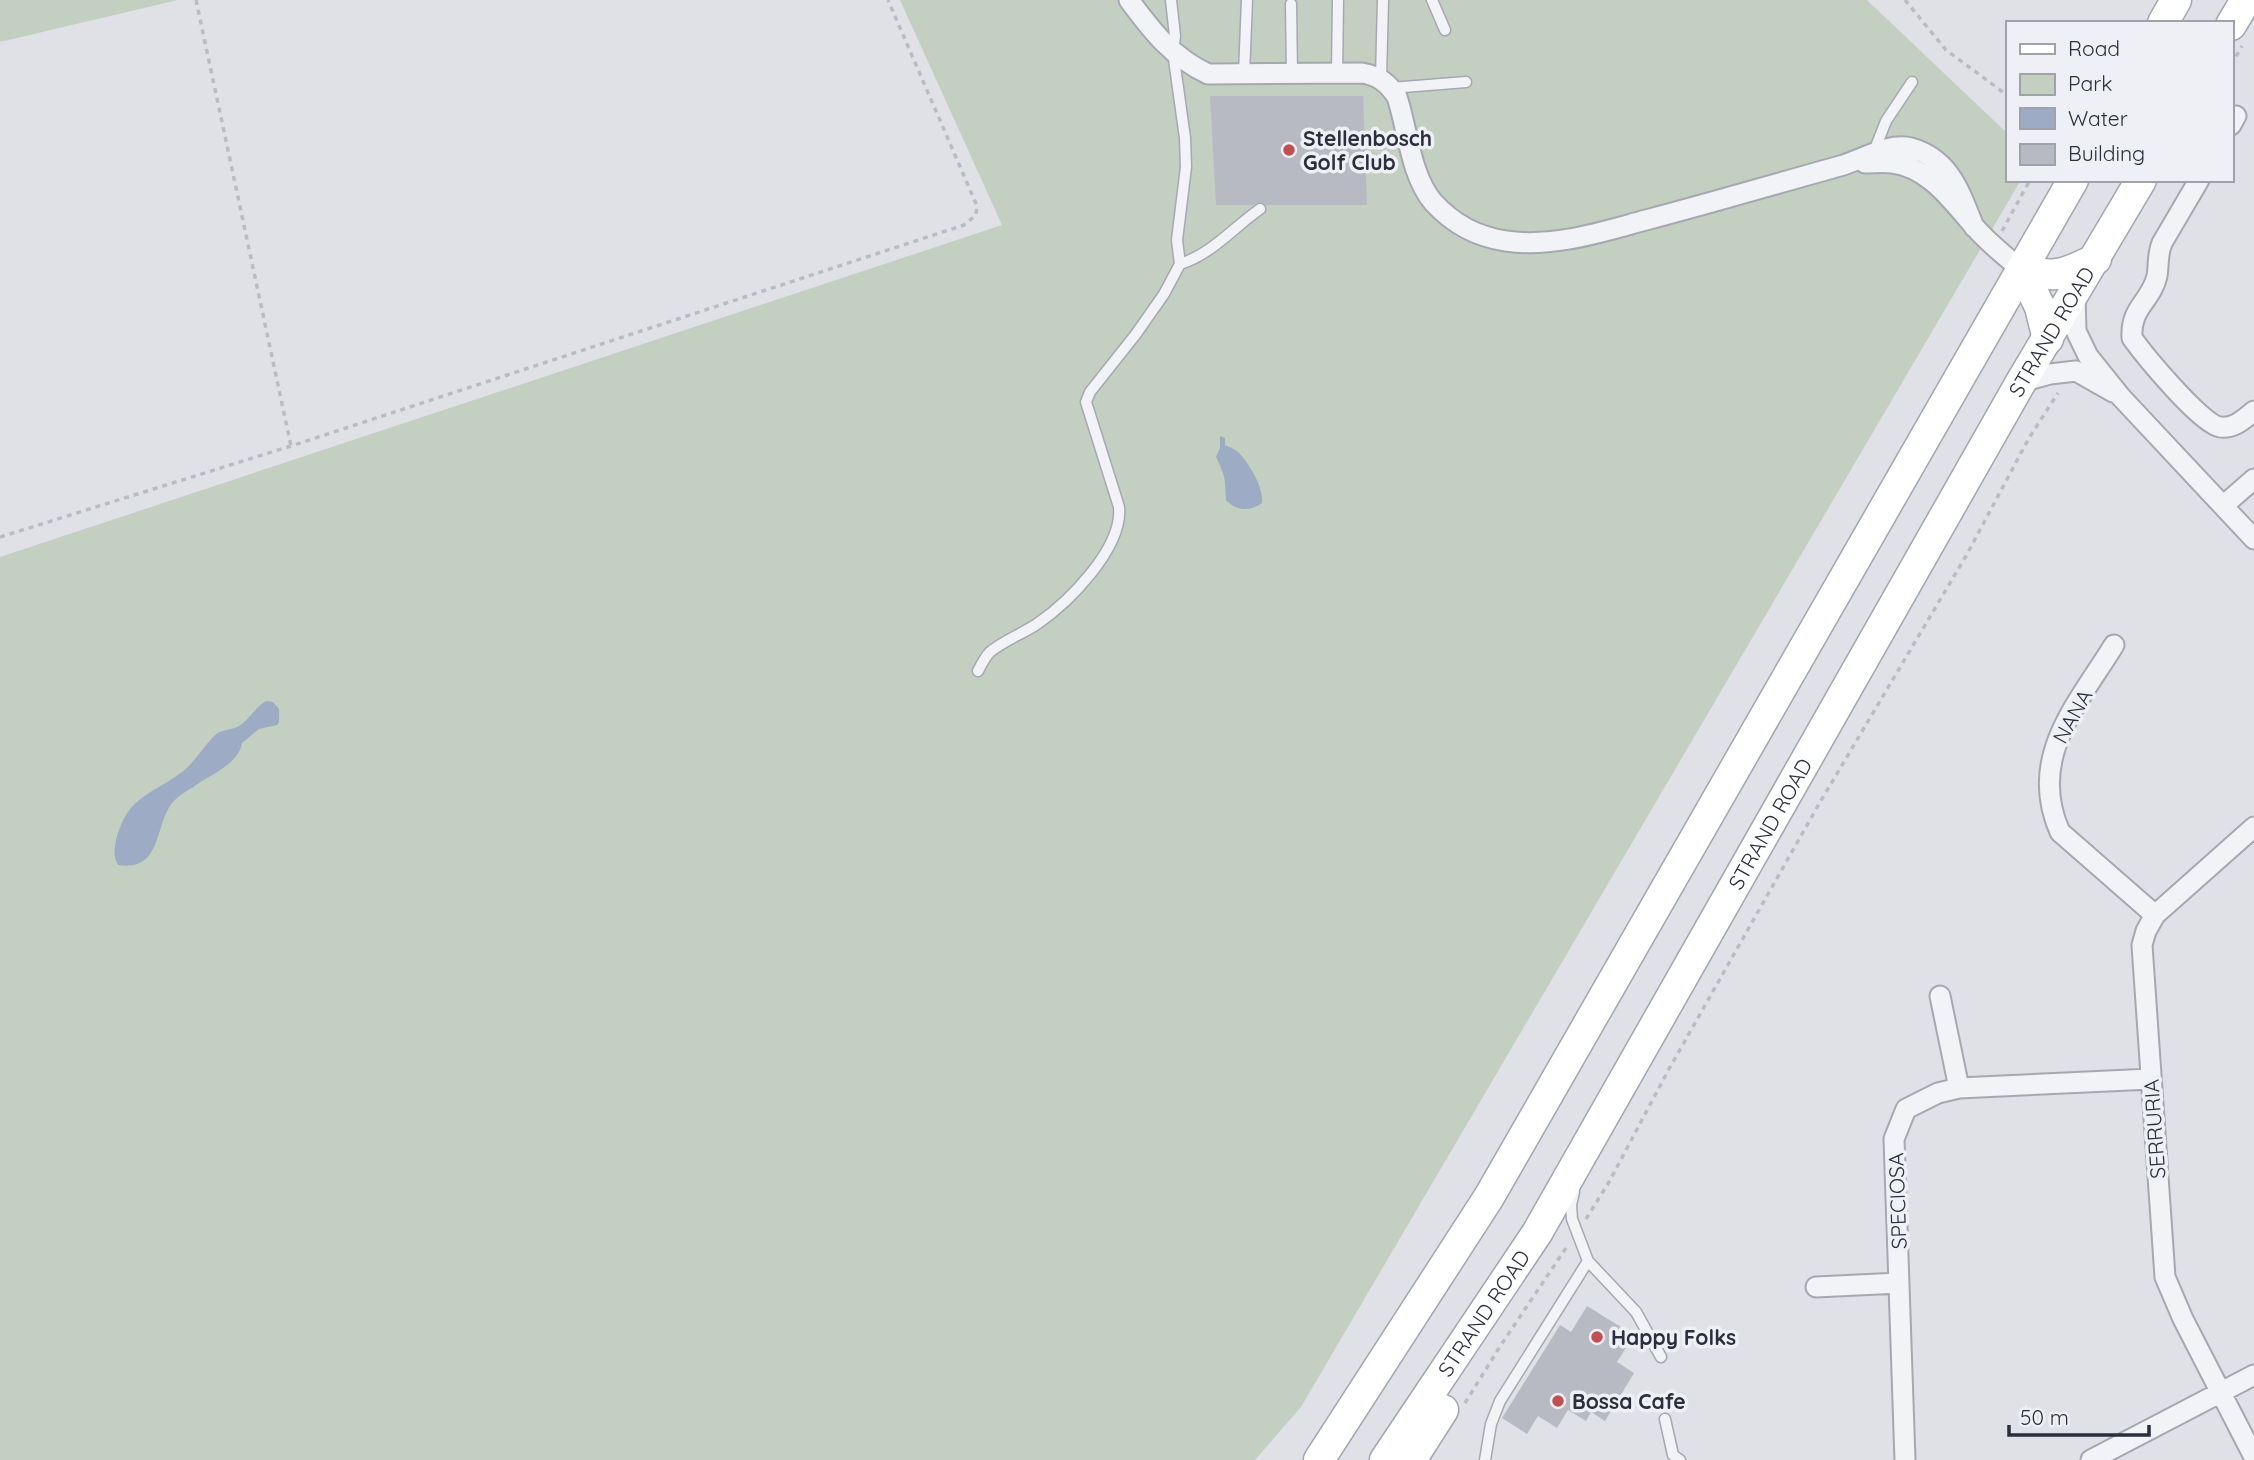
<svg xmlns="http://www.w3.org/2000/svg" width="2254" height="1460" viewBox="0 0 2254 1460" font-family="Quicksand,sans-serif">
<style>
.green{fill:#c3d0c1}
.water{fill:#9eabc4}
.building{fill:#b7bac3}
.lines{fill:none;stroke-linecap:round;stroke-linejoin:round}
.lane-casing{stroke:#a6a8b1;stroke-width:13}
.street-casing{stroke:#a6a8b1;stroke-width:23}
.primary-casing{stroke:#a0a5b2;stroke-width:33}
.path{stroke:#babcc2;stroke-width:3.5;stroke-dasharray:5 5;stroke-linecap:butt}
.lane{stroke:#f2f3f6;stroke-width:10}
.street{stroke:#f2f3f6;stroke-width:19}
.primary{stroke:#fff;stroke-width:30}
.poi-dot{fill:#c05052;stroke:#eff0f5;stroke-width:2.5}
.labels{text-anchor:middle;dominant-baseline:central;stroke-width:7;stroke-linejoin:round;paint-order:stroke}
.poi-label{font-size:21px;font-weight:bold;fill:#2a2e3d;stroke:#eff0f5;text-anchor:start}
.street-label{font-size:21px;fill:#2a2e3d;stroke:#eff0f5}
</style>
<rect width="100%" height="100%" fill="#e0e1e7"/>
<path class="green" d="M 0,0 L 178,0 L 0,42 Z
M 900,0 L 1867,0 L 2007,133 L 2007,180 L 2021,180 L 1301,1407 L 1255,1460 L 0,1460 L 0,557 L 1002,225 Z"/>
<path class="water" d="M 1220,436 L 1225,438 L 1225,445 C 1230,447 1237,450 1240,454 C 1250,465 1264,488 1262,503 C 1250,512 1236,511 1226,500 C 1225,478 1226,478 1216,457 L 1220,448 Z
M 266,701 L 273,702 L 279,709 L 279,722 L 277,725 L 259,729 L 242,743 C 239,763 214,773 199,783 C 191,789 180,794 173,802 C 154,824 163,872 118,865 C 113,856 114,850 116,840 C 128,795 150,796 182,772 C 195,762 203,747 214,736 C 222,728 231,731 239,726 C 250,719 255,707 266,701 Z"/>
<path class="building" d="M 1210,96 L 1363,96 L 1367,205 L 1266,205 L 1260,202 L 1253,205 L 1216,205 Z
M 1587,1306 L 1634,1335 L 1617,1362 L 1634,1373 L 1605,1421 L 1591,1412 L 1586,1421 L 1568,1410 L 1557,1428 L 1538,1416 L 1527,1434 L 1502,1418 L 1560,1325 L 1571,1332 Z"/>
<g class="lines">
<defs>
<path id="lane" d="M 1432,0 L 1445,30
M 1291,4 L 1292,74
M 1244,74 L 1247,0
M 1337,74 L 1338,0
M 1381,78 L 1383,0
M 1391,88 L 1466,82
M 1873,154 L 1886,121 L 1912,82
M 1180,264 C 1212,254 1234,227 1260,209
M 978,671 C 981,665 985,657 990,652 C 1003,641 1022,634 1037,624 C 1069,602 1123,548 1119,507 L 1086,402 L 1090,392 L 1136,334 L 1164,294 L 1180,264 L 1177,240 L 1186,167 L 1185,138 L 1173,52 L 1175,36 L 1171,0
M 1574,1192 L 1571,1205 L 1572,1219 L 1588,1261 L 1636,1312 L 1661,1357
M 1665,1419 L 1673,1455 L 1680,1460
M 1485,1460 L 1491,1424 L 1500,1401 L 1588,1261"/>
<path id="street" d="M 1129,0 C 1152,31 1172,57 1208,74 L 1362,73 C 1379,76 1388,83 1397,97 C 1408,130 1410,174 1433,202 C 1453,224 1477,237 1506,241 C 1553,248 1601,232 1646,220 C 1711,203 1775,184 1840,166 C 1862,160 1888,142 1911,148 C 1950,159 1960,192 1974,227
M 2231,125 L 2236,116
M 1865,163 C 1874,163 1883,162 1892,163 C 1928,167 1952,201 1973,225 C 1987,242 2005,256 2022,270
M 2199,180 L 2162,243 C 2157,255 2159,265 2157,276 C 2151,302 2130,307 2132,338 C 2145,356 2201,424 2220,427 C 2234,429 2244,419 2254,411
M 2075,295 L 2076,331 L 2088,356 L 2120,396 L 2254,539
M 2021,382 L 2050,374 L 2076,371 L 2113,392
M 2223,506 L 2254,479
M 2114,645 C 2077,705 2027,758 2060,832 L 2155,915
M 2254,827 L 2155,915 L 2146,931 L 2142,945 L 2165,1277 L 2183,1319 L 2254,1457
M 1940,996 L 1959,1088
M 1816,1287 L 1899,1283
M 1905,1460 L 1894,1139 L 1906,1109 L 1938,1093 L 1959,1088 L 2151,1079
M 2091,1460 L 2254,1375"/>
<g id="primary">
<path d="M 2163,23 L 2176,0"/>
<path d="M 2231,25 L 2246,0"/>
<path d="M 2022,270 C 2057,279 2065,274 2096,259"/>
<path d="M 2022,270 L 2040,307 L 2048,339"/>
<path d="M 1319,1460 L 1489,1197 L 2073,180"/>
<path id="s1" d="M 1385,1460 L 1537,1233 L 2021,382 L 2141,180"/>
<path d="M 1411,1460 L 1443,1410"/>
</g>
</defs>
<use href="#lane" class="lane-casing"/>
<use href="#street" class="street-casing"/>
<use href="#primary" class="primary-casing"/>
<path class="path" d="M 196,0 L 291,446
M 1905,0 L 1946,50 L 2007,95
M 2231,65 L 2242,46
M 2002,231 L 2030,180
M 0,537 L 291,446 L 964,225 L 976,215 L 977,206 L 888,0
M 1586,1219 L 1609,1182 L 1669,1069 L 1819,804 L 1966,556 L 2029,438 L 2058,393
M 1465,1403 L 1499,1348 L 1568,1245"/>
<use href="#lane" class="lane"/>
<use href="#street" class="street"/>
<use href="#primary" class="primary"/>
</g>
<g class="poi-dot">
<circle cx="1289" cy="150" r="7"/>
<circle cx="1597" cy="1337" r="7"/>
<circle cx="1558" cy="1401" r="7"/>
</g>
<g class="labels">
<g class="poi-label">
<text x="1303" y="138">Stellenbosch<tspan x="1303" dy="24">Golf Club</tspan></text>
<text x="1611" y="1337">Happy Folks</text>
<text x="1572" y="1401">Bossa Cafe</text>
</g>
<g class="street-label">
<text stroke="none"><textPath href="#s1" startOffset="1311">STRAND ROAD</textPath></text>
<text transform="translate(2072 716) rotate(-61)">NANA</text>
<text stroke="none"><textPath href="#s1" startOffset="744">STRAND ROAD</textPath></text>
<text transform="translate(2154 1129) rotate(-94)">SERRURIA</text>
<text transform="translate(1897 1201) rotate(-92)">SPECIOSA</text>
<text stroke="none"><textPath href="#s1" startOffset="177">STRAND ROAD</textPath></text>
</g>
</g>
<rect x="2006" y="21" width="228" height="161" fill="#eff0f5" stroke="#a0a2ab" stroke-width="2"/>
<rect x="2020" y="44" width="35" height="10" fill="#ffffff" stroke="#a0a2ab" stroke-width="2"/>
<text x="2068" y="56" font-size="21" fill="#2a2e3d">Road</text>
<rect x="2020" y="74" width="35" height="21" fill="#c3d0c1" stroke="#a0a2ab" stroke-width="2"/>
<text x="2068" y="91" font-size="21" fill="#2a2e3d">Park</text>
<rect x="2020" y="108" width="35" height="21" fill="#9eabc4" stroke="#a0a2ab" stroke-width="2"/>
<text x="2068" y="126" font-size="21" fill="#2a2e3d">Water</text>
<rect x="2020" y="144" width="35" height="21" fill="#b7bac3" stroke="#a0a2ab" stroke-width="2"/>
<text x="2068" y="161" font-size="21" fill="#2a2e3d">Building</text>
<path d="M2009 1425v10h140v-10" fill="none" stroke="#2a2e3d" stroke-width="3.5"/>
<text x="2020" y="1425" font-size="21" fill="#2a2e3d" stroke="#eff0f5" stroke-width="5" paint-order="stroke">50 m</text>
</svg>
